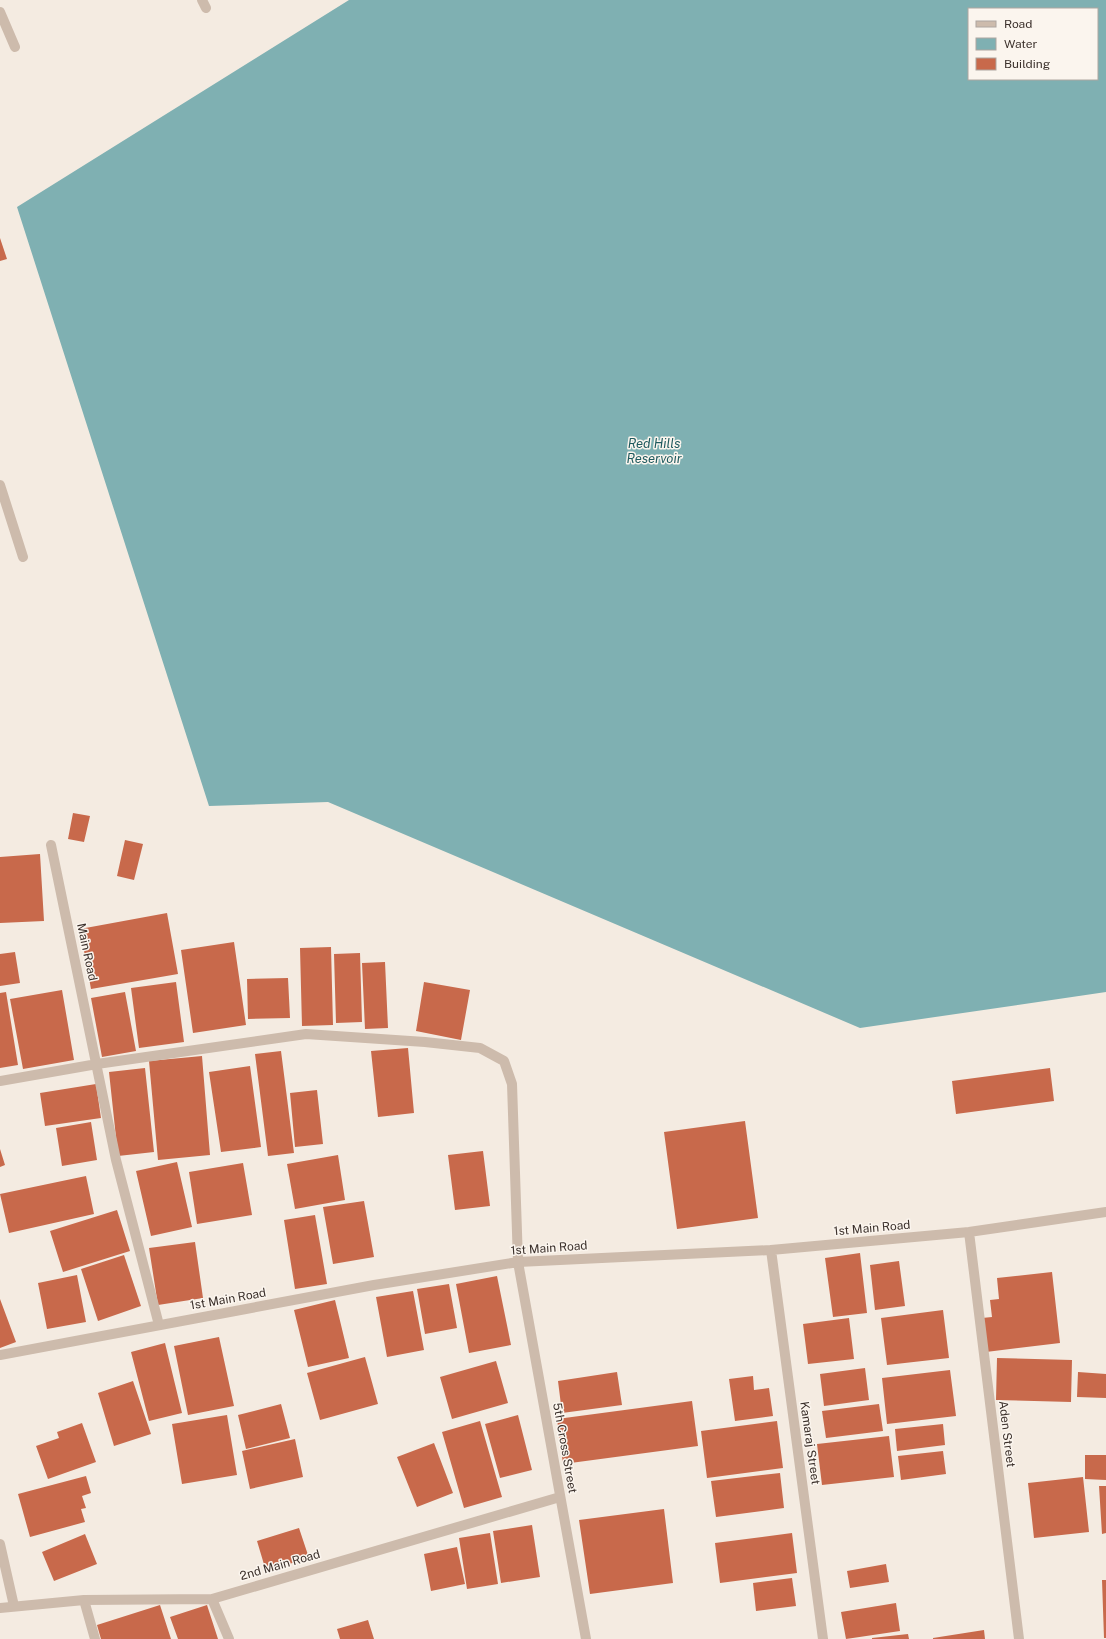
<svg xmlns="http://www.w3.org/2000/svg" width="1106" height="1639" viewBox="0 0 1106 1639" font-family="'Public Sans',sans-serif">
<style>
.water{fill:#7fb0b2;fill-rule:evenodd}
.building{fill:#c8694b}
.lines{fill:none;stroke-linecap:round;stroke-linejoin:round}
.minor{stroke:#cdbbac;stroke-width:10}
.labels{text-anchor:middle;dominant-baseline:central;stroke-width:3;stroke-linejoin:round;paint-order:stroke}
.street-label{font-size:12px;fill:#3b302b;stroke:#fbf5ee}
.water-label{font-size:13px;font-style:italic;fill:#1f5a5e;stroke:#fbf5ee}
</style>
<rect width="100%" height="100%" fill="#f4ebe1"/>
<path class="water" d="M 349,0 L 1106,0 L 1106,992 L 860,1028 L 328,802 L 209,806 L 17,207 ZM 969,9 L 1097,9 L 1097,79 L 969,79 Z"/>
<path class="building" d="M 0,238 L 7,259 L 0,261 Z
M 73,813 L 90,816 L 84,842 L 68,839 Z
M 125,840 L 143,844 L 134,880 L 117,876 Z
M 40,854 L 44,921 L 0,923 L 0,857 Z
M 167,913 L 178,974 L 91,989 L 80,929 Z
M 234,942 L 246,1025 L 193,1033 L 181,950 Z
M 331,947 L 333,1025 L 302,1026 L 300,948 Z
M 15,952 L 20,983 L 0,986 L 0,954 Z
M 360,953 L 362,1022 L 336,1023 L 334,954 Z
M 385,962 L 388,1028 L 365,1029 L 362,963 Z
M 288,978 L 290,1018 L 248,1019 L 247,979 Z
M 176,982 L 184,1042 L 139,1048 L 131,988 Z
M 424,982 L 470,990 L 461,1040 L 416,1031 Z
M 62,990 L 74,1060 L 23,1069 L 10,999 Z
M 6,992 L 18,1065 L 0,1068 L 0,993 Z
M 125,992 L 136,1051 L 102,1057 L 91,998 Z
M 408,1048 L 414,1113 L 378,1117 L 371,1051 Z
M 281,1051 L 294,1153 L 268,1156 L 255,1054 Z
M 202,1056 L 210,1155 L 158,1160 L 149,1061 Z
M 250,1066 L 261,1147 L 221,1152 L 209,1072 Z
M 145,1068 L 154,1152 L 118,1156 L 109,1072 Z
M 1050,1068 L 1054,1101 L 956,1114 L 952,1081 Z
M 96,1084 L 101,1118 L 45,1126 L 40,1093 Z
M 317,1090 L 323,1144 L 295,1147 L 290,1093 Z
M 745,1121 L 758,1218 L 677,1229 L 664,1132 Z
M 91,1122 L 97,1160 L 62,1166 L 56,1128 Z
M 0,1149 L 5,1165 L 0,1167 Z
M 483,1151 L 490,1206 L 455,1210 L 448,1155 Z
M 338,1155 L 345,1200 L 295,1209 L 287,1164 Z
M 177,1162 L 192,1227 L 151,1236 L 136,1171 Z
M 243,1163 L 252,1215 L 197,1224 L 189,1172 Z
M 86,1176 L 94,1214 L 9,1233 L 0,1194 Z
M 364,1201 L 374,1257 L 333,1264 L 323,1207 Z
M 117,1210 L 130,1251 L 63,1272 L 50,1231 Z
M 315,1215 L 327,1284 L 295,1289 L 284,1220 Z
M 195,1242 L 203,1298 L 158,1305 L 149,1248 Z
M 860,1253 L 867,1313 L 833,1317 L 825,1258 Z
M 124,1255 L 141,1306 L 98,1321 L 81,1269 Z
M 899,1261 L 905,1306 L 875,1310 L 870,1265 Z
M 1052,1272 L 1060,1343 L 986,1352 L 982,1318 L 992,1317 L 990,1300 L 999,1299 L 997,1278 Z
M 77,1275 L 86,1322 L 47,1329 L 38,1283 Z
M 497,1276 L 511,1345 L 469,1353 L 456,1284 Z
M 449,1284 L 457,1328 L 425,1334 L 417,1289 Z
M 413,1291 L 424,1350 L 387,1357 L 376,1297 Z
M 0,1299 L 16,1342 L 0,1348 Z
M 335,1300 L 349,1358 L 308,1367 L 294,1310 Z
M 943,1310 L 949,1358 L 887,1365 L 881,1318 Z
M 849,1318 L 854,1359 L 808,1364 L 803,1324 Z
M 219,1337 L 234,1406 L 188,1415 L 174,1346 Z
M 165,1343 L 182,1413 L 149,1421 L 131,1352 Z
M 365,1357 L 378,1404 L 320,1420 L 307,1373 Z
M 997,1358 L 1072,1360 L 1071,1402 L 996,1400 Z
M 496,1361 L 508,1403 L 452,1419 L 440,1377 Z
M 865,1368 L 869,1400 L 824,1406 L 820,1374 Z
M 950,1370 L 956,1416 L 887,1424 L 882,1378 Z
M 617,1372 L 622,1405 L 562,1413 L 558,1381 Z
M 1078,1372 L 1106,1374 L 1106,1398 L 1077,1397 Z
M 753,1376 L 754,1390 L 769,1388 L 773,1416 L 735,1421 L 729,1379 Z
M 133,1381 L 151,1434 L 114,1446 L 98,1393 Z
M 692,1401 L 698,1446 L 563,1464 L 557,1419 Z
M 281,1404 L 290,1438 L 246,1449 L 238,1415 Z
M 879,1404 L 883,1431 L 826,1438 L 822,1411 Z
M 227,1415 L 237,1475 L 182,1484 L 172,1424 Z
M 518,1415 L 532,1470 L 500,1478 L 485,1424 Z
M 480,1421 L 502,1497 L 464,1508 L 442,1432 Z
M 777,1421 L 783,1468 L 707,1478 L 701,1431 Z
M 82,1423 L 96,1462 L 48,1479 L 36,1446 L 59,1438 L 57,1432 Z
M 943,1424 L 945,1445 L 897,1451 L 895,1429 Z
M 889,1436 L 894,1477 L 822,1485 L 817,1444 Z
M 295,1439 L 303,1477 L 250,1489 L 242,1451 Z
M 434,1443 L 453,1493 L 417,1507 L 397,1457 Z
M 943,1451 L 946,1474 L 901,1480 L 898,1456 Z
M 1085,1455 L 1106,1455 L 1106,1480 L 1085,1479 Z
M 780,1473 L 784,1508 L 716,1517 L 711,1481 Z
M 86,1476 L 91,1493 L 82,1496 L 86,1508 L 81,1509 L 85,1522 L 30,1537 L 18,1494 Z
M 1083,1477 L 1089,1532 L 1034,1538 L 1028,1483 Z
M 1099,1486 L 1106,1486 L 1106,1533 L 1102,1534 Z
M 664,1509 L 673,1583 L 590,1594 L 579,1520 Z
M 532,1525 L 540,1577 L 501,1583 L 493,1531 Z
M 299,1528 L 309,1558 L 266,1571 L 257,1541 Z
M 490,1533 L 498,1584 L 467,1589 L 459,1538 Z
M 792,1533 L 797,1573 L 720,1583 L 715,1543 Z
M 85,1534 L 97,1564 L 54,1581 L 42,1552 Z
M 457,1547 L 465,1584 L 431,1591 L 424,1554 Z
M 886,1564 L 889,1582 L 850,1588 L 847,1571 Z
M 792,1578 L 796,1606 L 756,1611 L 753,1583 Z
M 1102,1580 L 1106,1580 L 1106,1638 L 1104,1638 Z
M 896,1603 L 900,1631 L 846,1639 L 841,1612 Z
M 160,1605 L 171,1639 L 101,1639 L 97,1625 Z
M 207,1605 L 218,1639 L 178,1639 L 170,1617 Z
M 368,1620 L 374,1639 L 340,1639 L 337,1629 Z
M 984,1630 L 985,1639 L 933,1639 L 933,1638 Z
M 908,1634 L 909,1639 L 872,1639 L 872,1638 Z"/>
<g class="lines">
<path class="minor" d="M 202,0 L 206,8
M 0,12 L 15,47
M 0,485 L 23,557
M 51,845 L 116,1160 L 159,1325
M 0,1081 L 97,1064 L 306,1034 L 425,1042 L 480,1048 L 504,1061 L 512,1084 L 518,1262 L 586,1639
M 969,1232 L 1019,1639
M 771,1250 L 823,1639
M 0,1355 L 374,1285 L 518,1262 L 771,1250 L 969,1232 L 1106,1212
M 0,1544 L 14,1606
M 212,1599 L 229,1639
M 84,1600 L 95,1639
M 0,1608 L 84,1600 L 212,1599 L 560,1497"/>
</g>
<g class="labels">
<g class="street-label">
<text transform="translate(87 952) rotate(78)">Main Road</text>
<text transform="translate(872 1228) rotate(-5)">1st Main Road</text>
<text transform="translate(549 1248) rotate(-4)">1st Main Road</text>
<text transform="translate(228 1299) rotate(-10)">1st Main Road</text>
<text transform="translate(1007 1434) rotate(83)">Aden Street</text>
<text transform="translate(810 1443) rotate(82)">Kamaraj Street</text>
<text transform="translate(565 1448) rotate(80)">5th Cross Street</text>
<text transform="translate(280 1565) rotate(-16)">2nd Main Road</text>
</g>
<g class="water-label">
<text x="654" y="443">Red Hills<tspan x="654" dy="15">Reservoir</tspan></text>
</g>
</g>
<rect x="968" y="8" width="130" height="72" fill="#fbf5ee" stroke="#aea6a0"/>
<rect x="976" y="21" width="20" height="6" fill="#cdbbac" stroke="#aea6a0"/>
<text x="1004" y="28" font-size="12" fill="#3b302b">Road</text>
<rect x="976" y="38" width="20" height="12" fill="#7fb0b2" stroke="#aea6a0"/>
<text x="1004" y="48" font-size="12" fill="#3b302b">Water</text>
<rect x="976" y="58" width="20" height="12" fill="#c8694b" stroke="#aea6a0"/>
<text x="1004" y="68" font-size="12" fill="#3b302b">Building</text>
</svg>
